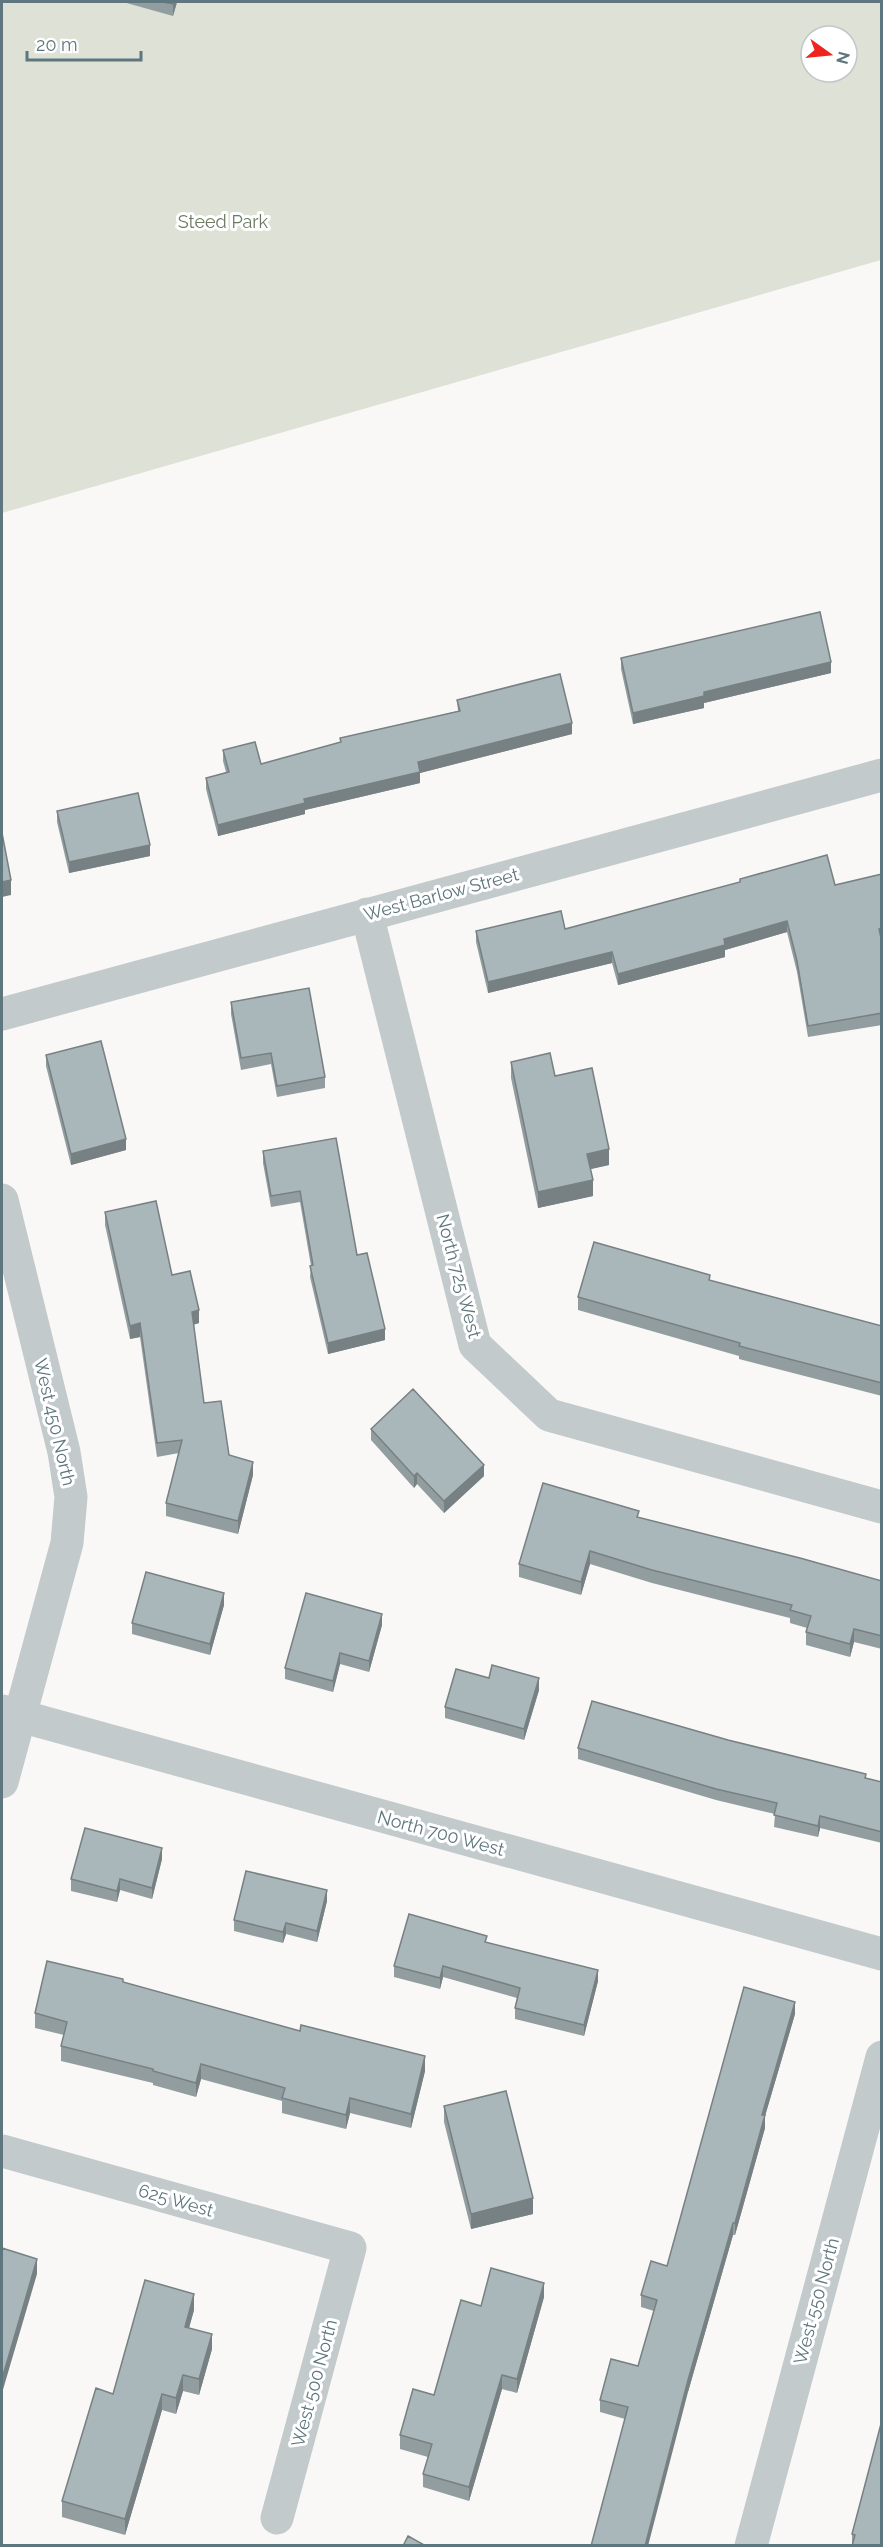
<svg xmlns="http://www.w3.org/2000/svg" width="883" height="2547" viewBox="0 0 883 2547" font-family="Raleway,sans-serif">
<style>
.green{fill:#dde1d6;fill-rule:evenodd}
.lines{fill:none;stroke-linecap:round;stroke-linejoin:round}
.minor{stroke:#c3cacc;stroke-width:33}
.wall{fill:#929da0}
.shaded-wall{fill:#778082}
.building{fill:#aab7ba;stroke:#778082;stroke-width:1.5}
.labels{text-anchor:middle;dominant-baseline:central;stroke-width:6;stroke-linejoin:round;paint-order:stroke}
.park-label{font-size:18px;fill:#6b7a61;stroke:#fff}
.street-label{font-size:18px;fill:#5e767d;stroke:#fff}
</style>
<rect width="100%" height="100%" fill="#f9f8f6"/>
<path class="green" d="M 2,2 L 881,2 L 881,260 L 2,513 ZM 811,36 L 847,36 L 847,72 L 811,72 Z"/>
<g class="lines">
<path class="minor" d="M 367,914 L 475,1345 L 549,1415 L 882,1507
M 2,1014 L 882,775
M 2,1200 L 64,1452 L 71,1497 L 67,1543 L 2,1782
M 2,1711 L 882,1954
M 2,2151 L 350,2248 L 277,2518
M 751,2546 L 882,2057"/>
</g>
<path class="wall" d="M 123,2 L 177,2 L 173,16 Z
M 621,658 L 831,673 L 704,703 L 704,708 L 633,724 L 621,669 Z
M 457,700 L 572,734 L 420,773 L 420,783 L 305,810 L 305,814 L 218,836 L 206,789 L 206,778 L 226,772 L 223,761 L 223,750 L 261,764 L 340,742 L 340,738 L 458,711 Z
M 57,811 L 150,856 L 69,873 L 57,822 Z
M 882,874 L 882,1025 L 808,1037 L 797,972 L 787,932 L 725,950 L 725,957 L 618,985 L 612,963 L 488,993 L 476,942 L 476,931 L 565,929 L 740,882 L 740,879 L 835,885 Z
M 231,1002 L 325,1077 L 325,1088 L 277,1097 L 271,1064 L 241,1070 L 231,1014 Z
M 46,1055 L 126,1150 L 71,1165 L 46,1066 Z
M 511,1062 L 555,1076 L 609,1165 L 590,1169 L 593,1196 L 538,1208 L 511,1078 Z
M 336,1138 L 357,1255 L 385,1340 L 328,1354 L 310,1277 L 311,1266 L 300,1202 L 271,1207 L 263,1163 L 263,1151 Z
M 105,1212 L 172,1275 L 199,1323 L 193,1325 L 204,1403 L 229,1455 L 253,1475 L 238,1534 L 166,1516 L 166,1503 L 179,1453 L 157,1457 L 140,1337 L 130,1339 L 105,1225 Z
M 710,1281 L 882,1326 L 882,1396 L 739,1359 L 739,1356 L 578,1310 L 578,1297 Z
M 371,1429 L 484,1476 L 444,1513 L 417,1484 L 414,1488 L 371,1440 Z
M 639,1518 L 882,1581 L 882,1649 L 854,1642 L 850,1657 L 806,1645 L 806,1632 L 807,1628 L 790,1623 L 790,1618 L 652,1583 L 590,1564 L 581,1595 L 519,1577 L 519,1564 Z
M 224,1605 L 210,1655 L 132,1634 L 132,1623 Z
M 382,1625 L 369,1672 L 340,1664 L 333,1692 L 285,1679 L 285,1668 Z
M 539,1690 L 524,1740 L 445,1718 L 445,1707 Z
M 728,1740 L 882,1782 L 882,1843 L 820,1828 L 818,1837 L 774,1827 L 775,1814 L 716,1800 L 578,1759 L 578,1748 Z
M 162,1859 L 152,1899 L 120,1890 L 117,1902 L 71,1891 L 71,1879 Z
M 327,1901 L 317,1942 L 286,1934 L 283,1943 L 234,1931 L 234,1920 Z
M 487,1943 L 598,1981 L 584,2036 L 515,2019 L 515,2008 L 517,1998 L 443,1977 L 440,1989 L 394,1977 L 394,1966 Z
M 123,1982 L 425,2071 L 411,2128 L 350,2113 L 346,2129 L 282,2113 L 282,2101 L 201,2079 L 196,2097 L 153,2085 L 153,2083 L 61,2061 L 61,2046 L 64,2035 L 35,2028 L 35,2013 Z
M 795,2014 L 765,2116 L 765,2128 L 735,2235 L 733,2235 L 688,2392 L 625,2419 L 600,2412 L 600,2400 L 638,2366 L 654,2311 L 641,2307 L 641,2295 L 667,2266 Z
M 444,2106 L 533,2214 L 471,2229 L 444,2122 Z
M 544,2297 L 517,2393 L 502,2389 L 469,2501 L 423,2487 L 423,2474 L 428,2457 L 400,2449 L 400,2435 L 434,2395 L 481,2306 Z
M 194,2310 L 189,2328 L 212,2349 L 199,2395 L 183,2391 L 176,2414 L 162,2410 L 125,2535 L 62,2517 L 62,2501 L 113,2394 Z
M 852,2534 L 882,2546 L 852,2546 Z"/>
<path class="shaded-wall" d="M 174,2 L 177,2 L 173,16 L 173,4 Z
M 831,662 L 831,673 L 704,703 L 704,708 L 633,724 L 633,713 L 704,692 Z
M 572,723 L 572,734 L 420,773 L 420,783 L 305,810 L 305,814 L 218,836 L 218,825 L 304,799 L 418,762 Z
M 150,845 L 150,856 L 69,873 L 69,862 Z
M 11,880 L 11,895 L 2,897 L 2,882 Z
M 787,921 L 787,932 L 725,950 L 725,957 L 618,985 L 618,974 L 724,939 Z
M 612,952 L 612,963 L 488,993 L 488,982 Z
M 126,1139 L 126,1150 L 71,1165 L 71,1154 Z
M 609,1149 L 609,1165 L 587,1170 L 587,1154 Z
M 593,1180 L 593,1196 L 538,1208 L 538,1192 Z
M 199,1310 L 199,1323 L 192,1325 L 192,1312 Z
M 140,1323 L 140,1337 L 130,1339 L 130,1326 Z
M 385,1329 L 385,1340 L 328,1354 L 328,1343 Z
M 253,1462 L 253,1475 L 238,1534 L 238,1521 Z
M 484,1465 L 484,1476 L 444,1513 L 444,1501 Z
M 417,1473 L 417,1484 L 414,1488 L 414,1476 Z
M 590,1551 L 590,1564 L 581,1595 L 581,1582 Z
M 224,1593 L 224,1605 L 210,1655 L 210,1644 Z
M 382,1614 L 382,1625 L 369,1672 L 369,1661 Z
M 854,1629 L 854,1642 L 850,1657 L 850,1644 Z
M 340,1653 L 340,1664 L 333,1692 L 333,1681 Z
M 539,1678 L 539,1690 L 524,1740 L 524,1729 Z
M 820,1816 L 820,1828 L 818,1837 L 818,1826 Z
M 162,1848 L 162,1859 L 152,1899 L 152,1888 Z
M 120,1879 L 120,1890 L 117,1902 L 117,1891 Z
M 327,1890 L 327,1901 L 317,1942 L 317,1931 Z
M 286,1923 L 286,1934 L 283,1943 L 283,1932 Z
M 443,1966 L 443,1977 L 440,1989 L 440,1978 Z
M 598,1970 L 598,1981 L 584,2036 L 584,2025 Z
M 795,2002 L 795,2014 L 765,2116 L 765,2128 L 735,2235 L 735,2223 L 762,2115 Z
M 425,2056 L 425,2071 L 411,2128 L 411,2114 Z
M 201,2064 L 201,2079 L 196,2097 L 196,2083 Z
M 350,2098 L 350,2113 L 346,2129 L 346,2115 Z
M 533,2198 L 533,2214 L 471,2229 L 471,2214 Z
M 733,2223 L 733,2235 L 688,2392 L 648,2546 L 645,2546 L 688,2380 Z
M 37,2259 L 37,2274 L 2,2393 L 2,2379 Z
M 544,2283 L 544,2297 L 517,2393 L 517,2379 Z
M 194,2294 L 194,2310 L 185,2342 L 185,2327 Z
M 212,2334 L 212,2349 L 199,2395 L 199,2379 Z
M 183,2375 L 183,2391 L 176,2414 L 176,2398 Z
M 502,2375 L 502,2389 L 469,2501 L 469,2487 Z
M 162,2394 L 162,2410 L 125,2535 L 125,2519 Z"/>
<path class="building" d="M 163,2 L 174,2 L 173,4 Z
M 820,612 L 831,662 L 704,692 L 704,696 L 633,713 L 621,658 Z
M 560,674 L 572,723 L 418,762 L 420,772 L 304,799 L 305,803 L 218,825 L 206,778 L 229,772 L 223,750 L 255,742 L 261,764 L 341,742 L 340,738 L 460,711 L 457,700 Z
M 138,793 L 150,845 L 69,862 L 57,811 Z
M 2,833 L 11,880 L 2,882 Z
M 827,855 L 835,885 L 882,874 L 882,928 L 879,929 L 882,943 L 882,1013 L 808,1026 L 797,961 L 787,921 L 724,939 L 725,945 L 618,974 L 612,952 L 488,982 L 476,931 L 561,911 L 565,929 L 740,882 L 740,879 Z
M 309,988 L 325,1077 L 277,1086 L 271,1053 L 241,1058 L 231,1002 Z
M 101,1041 L 126,1139 L 71,1154 L 46,1055 Z
M 550,1053 L 555,1076 L 592,1068 L 609,1149 L 587,1154 L 593,1180 L 538,1192 L 511,1062 Z
M 336,1138 L 357,1255 L 367,1253 L 385,1329 L 328,1343 L 310,1266 L 313,1265 L 300,1191 L 271,1196 L 263,1151 Z
M 156,1201 L 172,1275 L 190,1271 L 199,1310 L 192,1312 L 204,1403 L 221,1401 L 229,1455 L 253,1462 L 238,1521 L 166,1503 L 182,1440 L 157,1443 L 140,1323 L 130,1326 L 105,1212 Z
M 594,1242 L 710,1275 L 709,1280 L 882,1326 L 882,1383 L 739,1346 L 740,1343 L 578,1297 Z
M 413,1389 L 484,1465 L 444,1501 L 417,1473 L 414,1476 L 371,1429 Z
M 543,1483 L 639,1511 L 637,1517 L 800,1558 L 882,1581 L 882,1636 L 854,1629 L 850,1644 L 806,1632 L 811,1616 L 790,1610 L 792,1605 L 652,1570 L 590,1551 L 581,1582 L 519,1564 Z
M 146,1572 L 224,1593 L 210,1644 L 132,1623 Z
M 306,1593 L 382,1614 L 369,1661 L 340,1653 L 333,1681 L 285,1668 Z
M 492,1665 L 539,1678 L 524,1729 L 445,1707 L 456,1669 L 489,1678 Z
M 592,1701 L 728,1740 L 866,1774 L 865,1778 L 882,1782 L 882,1832 L 820,1816 L 818,1826 L 774,1815 L 777,1803 L 716,1789 L 578,1748 Z
M 85,1828 L 162,1848 L 152,1888 L 120,1879 L 117,1891 L 71,1879 Z
M 246,1871 L 327,1890 L 317,1931 L 286,1923 L 283,1932 L 234,1920 Z
M 409,1914 L 487,1936 L 485,1942 L 598,1970 L 584,2025 L 515,2008 L 520,1988 L 443,1966 L 440,1978 L 394,1966 Z
M 47,1961 L 123,1979 L 123,1982 L 300,2031 L 301,2025 L 425,2056 L 411,2114 L 350,2098 L 346,2115 L 282,2098 L 285,2088 L 201,2064 L 196,2083 L 153,2071 L 153,2069 L 61,2046 L 67,2022 L 35,2013 Z
M 744,1987 L 795,2002 L 762,2115 L 765,2115 L 735,2223 L 733,2223 L 688,2380 L 645,2546 L 591,2546 L 628,2407 L 600,2400 L 611,2359 L 638,2366 L 657,2300 L 641,2295 L 651,2261 L 667,2266 Z
M 506,2091 L 533,2198 L 471,2214 L 444,2106 Z
M 2,2248 L 37,2259 L 2,2379 Z
M 491,2268 L 544,2283 L 517,2379 L 502,2375 L 469,2487 L 423,2474 L 432,2444 L 400,2435 L 413,2389 L 434,2395 L 461,2300 L 481,2306 Z
M 145,2280 L 194,2294 L 185,2327 L 212,2334 L 199,2379 L 183,2375 L 176,2398 L 162,2394 L 125,2519 L 62,2501 L 96,2388 L 113,2394 Z
M 882,2420 L 882,2546 L 852,2546 L 855,2535 L 852,2534 Z
M 408,2536 L 426,2546 L 403,2546 Z"/>
<g class="labels">
<g class="park-label">
<text x="223" y="221">Steed Park</text>
</g>
<g class="street-label">
<text transform="translate(441 894) rotate(-15)">West Barlow Street</text>
<text transform="translate(459 1276) rotate(75)">North 725 West</text>
<text transform="translate(55 1422) rotate(77)">West 450 North</text>
<text transform="translate(441 1833) rotate(15)">North 700 West</text>
<text transform="translate(176 2200) rotate(16)">625 West</text>
<text transform="translate(816 2301) rotate(-75)">West 550 North</text>
<text transform="translate(314 2383) rotate(-75)">West 500 North</text>
</g>
</g>
<rect width="883" height="2547" fill="none" stroke="#5e767d" stroke-width="6"/>
<g transform="translate(829 54) rotate(105)"><circle r="28" fill="#ffffff" stroke="#bfc8cb" stroke-width="1.5"/>
<path d="M0-4.5L10 22L0 15L-10 22Z" fill="#ee2420"/>
<text y="-9" font-size="16" font-weight="bold" text-anchor="middle" fill="#5e767d">N</text>
</g>
<path d="M27 51v9h114v-9" fill="none" stroke="#5e767d" stroke-width="3"/>
<text x="36" y="51" font-size="18" fill="#5e767d" stroke="#ffffff" stroke-width="4.5" paint-order="stroke">20 m</text>
</svg>
